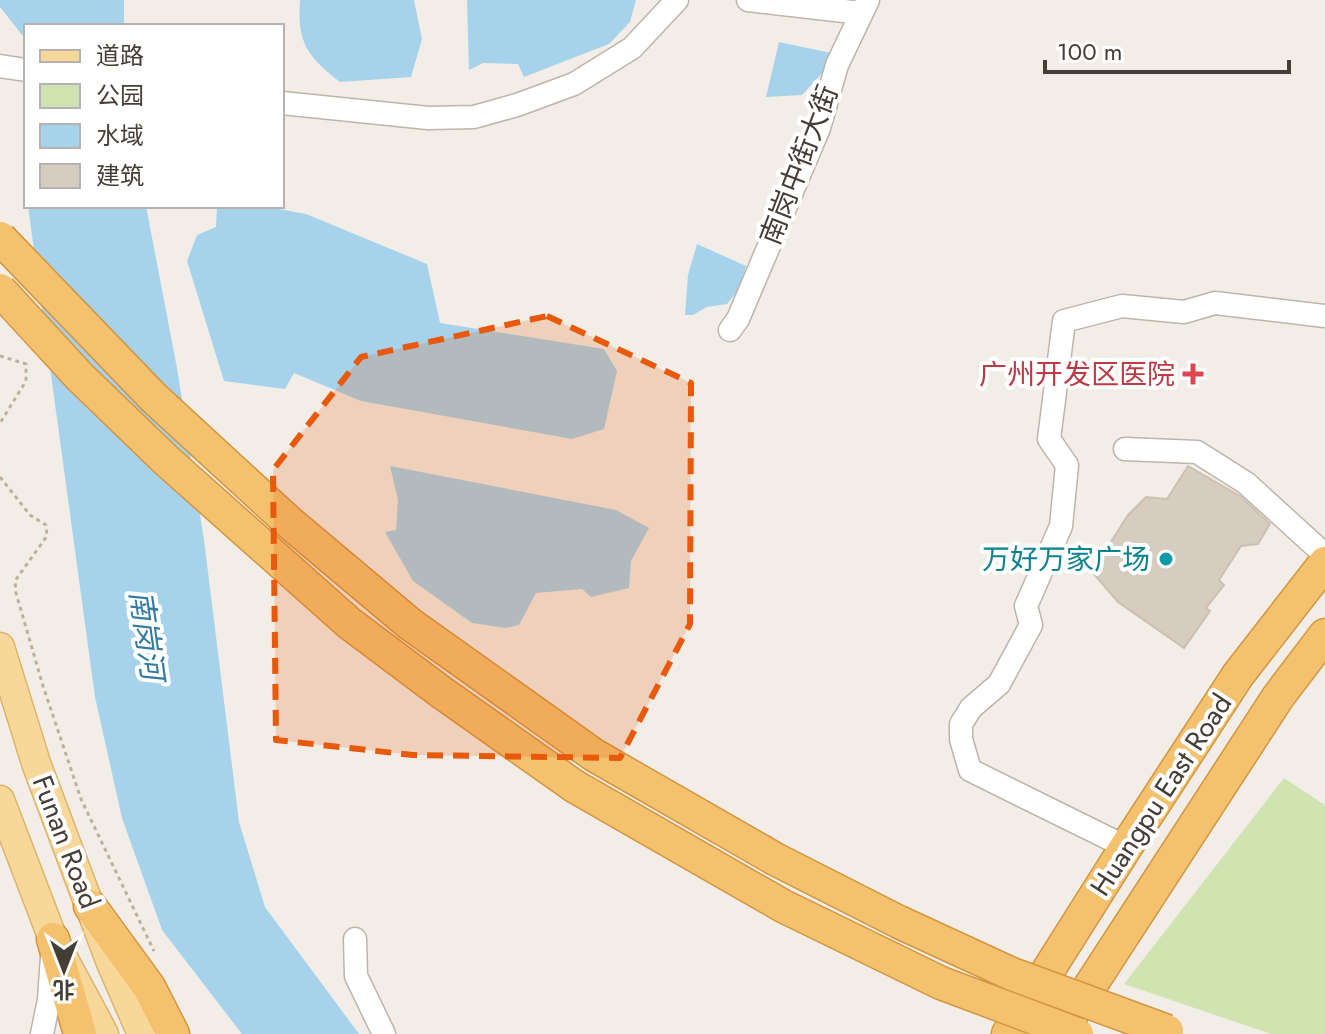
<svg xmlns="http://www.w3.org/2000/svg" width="1325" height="1034" viewBox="0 0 1325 1034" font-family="Jost,'Noto Sans SC',sans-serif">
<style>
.green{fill:#d0e4b2}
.water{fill:#a6d3eb}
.building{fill:#d6ccc0;stroke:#cdc0b0;stroke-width:2}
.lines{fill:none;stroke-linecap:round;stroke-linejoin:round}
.minor-casing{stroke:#bdb5aa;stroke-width:25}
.major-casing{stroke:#dcb46b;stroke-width:31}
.highway-casing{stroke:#d39540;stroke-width:35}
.path{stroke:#beb09c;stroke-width:3;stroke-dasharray:4 4;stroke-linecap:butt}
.minor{stroke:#fff;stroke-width:22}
.major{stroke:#f8d89a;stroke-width:28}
.highway{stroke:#f4c16f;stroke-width:32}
.highway-bridge-casing{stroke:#d39540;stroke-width:35;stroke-linecap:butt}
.highway-bridge{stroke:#f4c16f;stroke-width:32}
.marked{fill:#e8590c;fill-opacity:0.2;stroke:#e8590c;stroke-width:6;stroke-dasharray:16 10;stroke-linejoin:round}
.health-dot{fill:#e0444e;stroke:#fff;stroke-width:3}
.culture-dot{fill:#0f9aa8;stroke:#fff;stroke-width:3}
.labels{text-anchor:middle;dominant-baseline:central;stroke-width:8;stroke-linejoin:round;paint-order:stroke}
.street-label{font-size:28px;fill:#453e36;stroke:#fff}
.health-label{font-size:28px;fill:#be3a42;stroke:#fff;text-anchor:end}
.culture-label{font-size:28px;fill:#0d838f;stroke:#fff;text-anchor:end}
.water-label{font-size:30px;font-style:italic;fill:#347aa1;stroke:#fff}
</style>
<rect width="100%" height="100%" fill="#f2eee7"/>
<path class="green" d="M 1284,778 L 1325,805 L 1325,1034 L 1271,1034 L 1124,984 Z"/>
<path class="water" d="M 0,0 L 124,0 L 124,26 L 26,26 L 26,40 L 0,7 Z
M 300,0 L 414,0 L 422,39 L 411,77 L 340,82 C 307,56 297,43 300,0 Z
M 467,0 L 636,0 L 630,22 L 609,44 L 524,77 L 518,64 L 483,63 L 469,70 Z
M 779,42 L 831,53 L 827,68 L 802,95 L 766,97 Z
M 28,206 L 146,206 L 177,368 L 204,540 L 239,822 L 265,907 L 359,1034 L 242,1034 L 162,930 L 122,818 L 95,697 Z
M 217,206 L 262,206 L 306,214 L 427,264 L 440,323 L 604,349 L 617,371 L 604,429 L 572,439 L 361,401 L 294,373 L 285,389 L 224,381 L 187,261 L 197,235 L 216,227 Z
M 697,244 L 746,266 L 740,288 L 727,304 L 707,307 L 693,315 L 685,315 L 688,275 Z
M 390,466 L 616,510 L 649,528 L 631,561 L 629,588 L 591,597 L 582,589 L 536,593 L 519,625 L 506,628 L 472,623 L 413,581 L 385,532 L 396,530 L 398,500 Z"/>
<path class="building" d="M 1188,466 L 1240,496 L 1270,524 L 1258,544 L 1241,546 L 1219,580 L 1224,585 L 1206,608 L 1210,611 L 1184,648 L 1118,602 L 1092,572 L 1128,515 L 1146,497 L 1167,499 Z"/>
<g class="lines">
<defs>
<path id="minor" d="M 748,0 L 861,13
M 0,66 L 26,70
M 282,103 L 428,118 L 474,117 L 517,105 L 574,84 L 632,48 L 677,0
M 730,330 L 738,319 L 819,128 L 837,65 L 868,0
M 1125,449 L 1197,452 L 1246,483 L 1325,555
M 1126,847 L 970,770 L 961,739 L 961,724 L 971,708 L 999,684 L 1031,625 L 1026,606 L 1061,526 L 1067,465 L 1049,439 L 1064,321 L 1122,306 L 1184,312 L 1215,303 L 1325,316
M 355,939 L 356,976 L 384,1034
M 42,1034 L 49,1000 L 52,956"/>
<path id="major" d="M 0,647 L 36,763 L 111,963 L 142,1034
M 0,800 L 53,939 L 104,1034"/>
<path id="highway" d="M 90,906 L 149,987 L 173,1034
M 53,939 L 80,1034
M 1008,1034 L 1126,847 L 1238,675 L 1325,563
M 1059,1034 L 1278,697 L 1325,635"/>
</defs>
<use href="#minor" class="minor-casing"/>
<use href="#major" class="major-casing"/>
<use href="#highway" class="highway-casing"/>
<path class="path" d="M 0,356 L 26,364 L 26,381 L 0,423
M 0,477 L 30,515 L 46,525 L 47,536 L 15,581 L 16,593 L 43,686 L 81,799 L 154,951"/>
<use href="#minor" class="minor"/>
<use href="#major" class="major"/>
<use href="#highway" class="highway"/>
<defs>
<path id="highway-bridge" d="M 0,238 L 153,397 L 290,523 L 410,624 L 594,755 L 775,859 L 899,922 L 1012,974 L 1167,1031
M 0,290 L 80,377 L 167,461 L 349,623 L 441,692 L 574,786 L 783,906 L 941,983 L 1077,1034"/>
</defs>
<use href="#highway-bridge" class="highway-bridge-casing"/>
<use href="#highway-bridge" class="highway-bridge"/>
</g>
<path class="marked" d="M 547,316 L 691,383 L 690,624 L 620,758 L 413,755 L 276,740 L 273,470 L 361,357 Z"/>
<path class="health-dot" d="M1189 362h8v8h8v8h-8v8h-8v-8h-8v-8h8z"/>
<circle class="culture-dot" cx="1166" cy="559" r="8"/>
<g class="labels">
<g class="street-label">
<text transform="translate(799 165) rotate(-69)">南岗中街大街</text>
<text transform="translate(1161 795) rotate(-57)">Huangpu East Road</text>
<text transform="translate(66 842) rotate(69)">Funan Road</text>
</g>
<g class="health-label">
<text x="1175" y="374">广州开发区医院</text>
</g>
<g class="culture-label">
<text x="1150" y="559">万好万家广场</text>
</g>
<g class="water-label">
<text transform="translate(147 635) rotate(82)">南岗河</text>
</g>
</g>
<rect x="24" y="24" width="260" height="184" fill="#ffffff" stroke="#b5b2af" stroke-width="2"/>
<rect x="40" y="50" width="40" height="12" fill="#f8d89a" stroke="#b5b2af" stroke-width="2"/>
<text x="96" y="64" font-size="24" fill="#453e36">道路</text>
<rect x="40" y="84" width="40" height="24" fill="#d0e4b2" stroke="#b5b2af" stroke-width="2"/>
<text x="96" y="104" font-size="24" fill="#453e36">公园</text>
<rect x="40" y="124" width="40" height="24" fill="#a6d3eb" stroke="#b5b2af" stroke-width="2"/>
<text x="96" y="144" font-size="24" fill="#453e36">水域</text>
<rect x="40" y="164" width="40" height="24" fill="#d6ccc0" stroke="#b5b2af" stroke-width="2"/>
<text x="96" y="184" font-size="24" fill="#453e36">建筑</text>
<g transform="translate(64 970) rotate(180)" stroke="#ffffff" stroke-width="6" paint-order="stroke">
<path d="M0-6L14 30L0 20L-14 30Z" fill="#453e36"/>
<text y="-12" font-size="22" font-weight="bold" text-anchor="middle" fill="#453e36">北</text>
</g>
<path d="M1045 60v12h244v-12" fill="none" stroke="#453e36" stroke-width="4"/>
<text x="1057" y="60" font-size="24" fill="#453e36" stroke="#ffffff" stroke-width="6" paint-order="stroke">100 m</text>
</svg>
